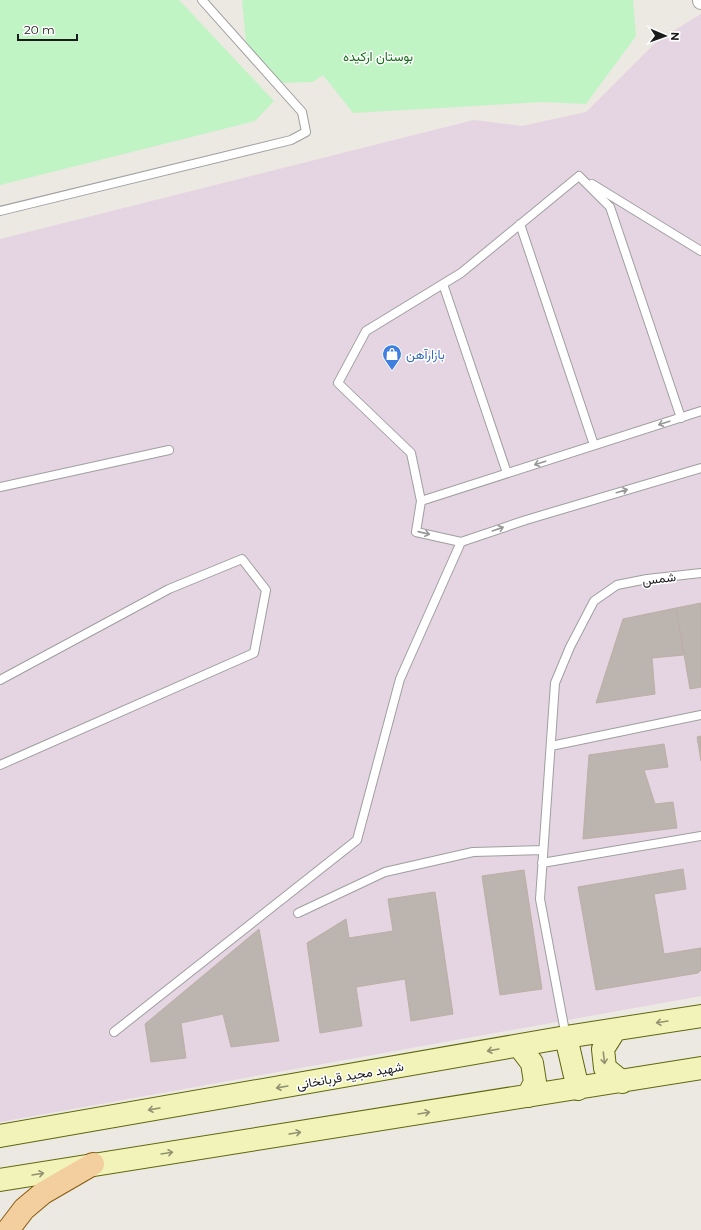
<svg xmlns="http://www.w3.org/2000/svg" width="701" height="1230" viewBox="0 0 701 1230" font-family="Montserrat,Vazirmatn,sans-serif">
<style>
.industrial{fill:#e5d4e2}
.park{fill:#c1f4c4}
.building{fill:#bcb4af;stroke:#bcafa5}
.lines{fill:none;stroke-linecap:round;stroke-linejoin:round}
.lane-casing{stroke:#9f9f9f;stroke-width:10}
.street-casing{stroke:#9f9f9f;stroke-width:18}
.secondary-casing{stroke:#5f670d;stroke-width:24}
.primary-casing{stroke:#875c0c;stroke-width:24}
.lane{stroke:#fff;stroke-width:8}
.street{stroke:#fff;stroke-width:16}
.secondary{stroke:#f1f3b8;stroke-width:22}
.primary{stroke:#f3ce9f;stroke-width:22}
.oneway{stroke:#989898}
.oneway2{stroke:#919271}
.labels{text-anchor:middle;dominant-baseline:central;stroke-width:3;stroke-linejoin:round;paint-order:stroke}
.park-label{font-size:13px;fill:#146f1a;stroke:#fff}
.shop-label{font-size:13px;fill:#366cbe;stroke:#fff;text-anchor:start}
.street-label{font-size:13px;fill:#1b1b1b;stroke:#fff}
</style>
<rect width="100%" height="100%" fill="#ece8e2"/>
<path class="industrial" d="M 701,14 L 701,996 L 0,1122 L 0,239 L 474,120 L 522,126 L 586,112 L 657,41 Z"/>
<path class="park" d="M 0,0 L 179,0 L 274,101 L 255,121 L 0,185 Z
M 242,0 L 633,0 L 636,36 L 586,104 L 543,102 L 353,113 L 323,75 L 313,82 L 277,83 L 246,43 Z"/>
<path class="building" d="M 701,603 L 701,687 L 690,689 L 676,608 Z
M 676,608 L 684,655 L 652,658 L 655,694 L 596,703 L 623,619 Z
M 701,736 L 701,761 L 697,737 Z
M 664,744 L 668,767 L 644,770 L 655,804 L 673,802 L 677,828 L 583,839 L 589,755 Z
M 683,869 L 686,889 L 654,894 L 664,954 L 701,948 L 701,970 L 698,973 L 596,990 L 578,887 Z
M 524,870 L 542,989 L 500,995 L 482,876 Z
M 435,892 L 453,1014 L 411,1021 L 405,979 L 356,987 L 362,1026 L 320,1033 L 307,943 L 346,919 L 349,938 L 393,931 L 388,899 Z
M 259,929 L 279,1041 L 231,1047 L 223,1014 L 181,1023 L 186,1058 L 151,1062 L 145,1024 Z"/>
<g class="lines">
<defs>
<path id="lane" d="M 592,184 L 701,251
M 0,211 L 291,140 L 306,132 L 302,112 L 202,0
M 520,224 L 594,445
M 443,284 L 507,473
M 681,418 L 610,207 L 579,176 L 461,273 L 366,331 L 338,383 L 411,453 L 421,501 L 416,532 L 461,542 L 526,520 L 701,468
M 0,487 L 169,450
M 421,501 L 701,411
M 0,680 L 169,589 L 242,559 L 266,590 L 254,653 L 0,765
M 551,746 L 701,715
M 542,863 L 701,836
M 298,913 L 385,872 L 473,852 L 543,850
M 114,1032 L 357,840 L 400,679 L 461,542
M 566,1037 L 540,899 L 555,683 L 570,647 L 594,601 L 617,585 L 647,579 L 701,573"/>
<path id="street" d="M 701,0 L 701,1"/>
<path id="secondary" d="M 615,1030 L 603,1049 L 605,1068 L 622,1082
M 566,1037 L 578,1089
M 519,1046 L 532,1063 L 535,1082 L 528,1096
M 0,1136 L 566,1037 L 701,1016
M 0,1180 L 701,1068"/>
<path id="primary" d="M 8,1230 L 24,1209 L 43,1193 L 93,1164"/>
</defs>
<use href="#lane" class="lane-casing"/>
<use href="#street" class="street-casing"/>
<use href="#secondary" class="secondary-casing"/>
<use href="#primary" class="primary-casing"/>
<use href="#lane" class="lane"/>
<use href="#street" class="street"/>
<use href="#secondary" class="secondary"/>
<use href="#primary" class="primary"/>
</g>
<defs><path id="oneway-shaft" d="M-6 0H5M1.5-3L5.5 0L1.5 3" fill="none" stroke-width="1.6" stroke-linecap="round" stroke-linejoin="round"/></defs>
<g class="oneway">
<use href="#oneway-shaft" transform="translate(664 423) rotate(162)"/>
<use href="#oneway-shaft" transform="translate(540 463) rotate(162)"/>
<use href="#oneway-shaft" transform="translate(622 491) rotate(-16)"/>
<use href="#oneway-shaft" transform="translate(498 529) rotate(-19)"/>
<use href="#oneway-shaft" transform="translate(424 533) rotate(13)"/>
</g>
<g class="oneway2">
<use href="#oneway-shaft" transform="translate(662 1022) rotate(171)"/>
<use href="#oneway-shaft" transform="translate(493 1050) rotate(170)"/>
<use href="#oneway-shaft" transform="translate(604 1058) rotate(83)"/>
<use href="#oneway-shaft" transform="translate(282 1087) rotate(170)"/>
<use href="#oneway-shaft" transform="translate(154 1109) rotate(170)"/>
<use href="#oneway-shaft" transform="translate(424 1113) rotate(-9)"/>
<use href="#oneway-shaft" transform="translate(295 1133) rotate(-9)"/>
<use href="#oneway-shaft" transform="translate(167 1153) rotate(-9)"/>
<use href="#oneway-shaft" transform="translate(38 1174) rotate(-9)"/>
</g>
<defs>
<symbol id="shop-pin" viewBox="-11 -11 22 30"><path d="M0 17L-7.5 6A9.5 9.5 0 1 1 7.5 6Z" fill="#3f7fe0" stroke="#fff"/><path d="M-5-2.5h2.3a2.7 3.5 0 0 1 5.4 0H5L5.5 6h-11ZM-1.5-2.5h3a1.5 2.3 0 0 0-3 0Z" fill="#fff"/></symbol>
</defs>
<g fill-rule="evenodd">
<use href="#shop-pin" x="381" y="343" width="22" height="30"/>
</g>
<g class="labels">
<g class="park-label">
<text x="378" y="56">بوستان ارکیده</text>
</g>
<g class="shop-label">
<text x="406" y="354">بازارآهن</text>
</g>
<g class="street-label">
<text transform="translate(659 578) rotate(-7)">شمس</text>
<text transform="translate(350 1075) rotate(-10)">شهید مجید قربانخانی</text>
</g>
</g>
<g transform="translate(665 36) rotate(92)" stroke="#ffffff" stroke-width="3" paint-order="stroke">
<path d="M0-3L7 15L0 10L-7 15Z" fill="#1b1b1b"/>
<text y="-6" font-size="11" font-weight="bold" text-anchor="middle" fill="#1b1b1b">N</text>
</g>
<path d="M18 34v6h59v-6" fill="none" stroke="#1b1b1b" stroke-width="2"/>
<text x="24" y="34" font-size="12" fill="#1b1b1b" stroke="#ffffff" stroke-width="3" paint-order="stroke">20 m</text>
</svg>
